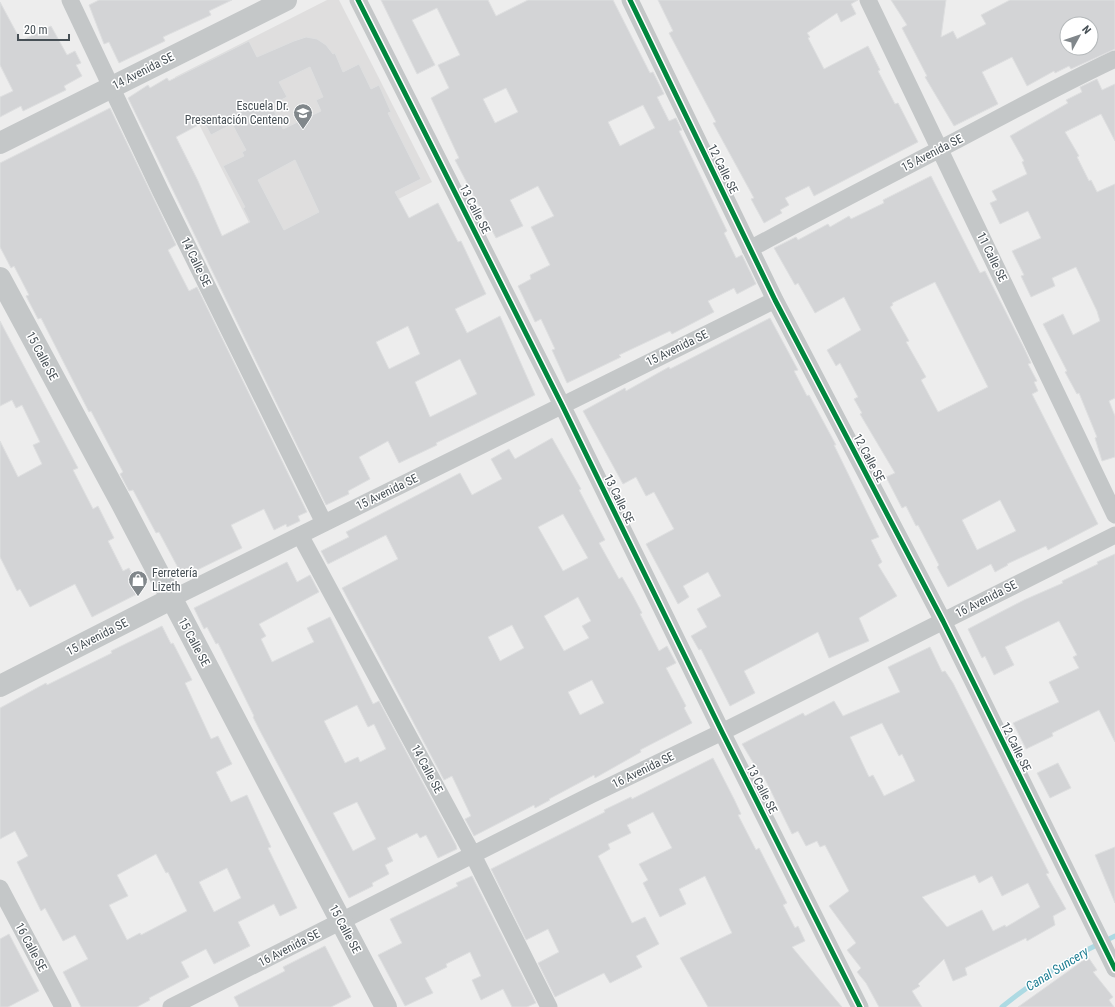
<svg xmlns="http://www.w3.org/2000/svg" width="1115" height="1007" viewBox="0 0 1115 1007" font-family="'Roboto Condensed',sans-serif">
<style>
.education{fill:#dfdede}
.lines{fill:none;stroke-linecap:round;stroke-linejoin:round}
.stream{stroke:#addae3;stroke-width:5}
.building{fill:#d3d4d6;stroke:#dedfe0;fill-rule:evenodd}
.minor{stroke:#c4c7c8;stroke-width:17}
.tertiary{stroke:#c4c7c8;stroke-width:22}
.cycleway-casing{stroke:#fff;stroke-width:8}
.cycleway{stroke:#00873e;stroke-width:5}
.labels{text-anchor:middle;dominant-baseline:central;stroke-width:3;stroke-linejoin:round;paint-order:stroke}
.street-label{font-size:12px;fill:#475056;stroke:#fff}
.poi-label{font-size:12px;fill:#475056;stroke:#fff;text-anchor:end}
.water-label{font-size:13px;font-style:italic;fill:#1e7e93;stroke:#fff}
</style>
<rect width="100%" height="100%" fill="#ededed"/>
<path class="education" d="M 327,0 L 339,0 L 432,182 L 270,264 L 175,77 Z"/>
<g class="lines">
<path class="stream" d="M 1002,1007 C 1037,978 1074,955 1115,936"/>
</g>
<path class="building" d="M 99,0 L 232,0 L 209,11 L 211,15 L 163,37 L 165,41 L 119,63 L 109,42 L 104,44 L 89,5 Z
M 381,0 L 488,0 L 496,16 L 528,0 L 613,0 L 650,73 L 653,72 L 664,94 L 657,97 L 669,121 L 676,118 L 682,130 L 679,131 L 727,231 L 724,233 L 736,258 L 742,255 L 756,284 L 737,294 L 734,288 L 708,301 L 714,312 L 672,334 L 670,331 L 619,355 L 621,357 L 567,383 L 552,350 L 555,349 L 541,319 L 535,322 L 518,286 L 531,279 L 530,275 L 550,265 L 531,227 L 554,216 L 538,186 L 510,200 L 523,226 L 496,238 L 455,160 L 459,158 L 431,98 L 449,88 L 438,65 L 460,55 L 437,8 L 412,20 L 435,65 L 417,74 ZM 506,88 L 518,112 L 495,123 L 483,99 ZM 643,105 L 655,128 L 620,146 L 608,122 Z
M 658,0 L 858,0 L 851,4 L 856,14 L 841,22 L 837,13 L 807,33 L 810,37 L 808,38 L 824,69 L 868,46 L 880,70 L 878,71 L 895,104 L 898,103 L 918,142 L 814,196 L 809,186 L 785,198 L 789,205 L 780,210 L 782,213 L 764,223 L 751,199 L 754,198 L 713,123 L 716,122 L 669,33 L 673,31 Z
M 891,0 L 946,0 L 941,37 L 953,31 L 957,39 L 986,24 L 981,15 L 1010,0 L 1115,0 L 1115,49 L 1071,69 L 1069,66 L 1055,73 L 1054,71 L 1027,86 L 1012,57 L 982,72 L 998,104 L 954,126 L 925,77 L 927,76 L 902,28 L 907,25 ZM 1067,24 L 1091,24 L 1091,48 L 1067,48 Z
M 0,2 L 21,41 L 51,26 L 67,55 L 75,51 L 81,63 L 76,65 L 82,76 L 64,86 L 66,90 L 23,111 L 21,106 L 0,117 L 0,97 L 13,91 L 0,65 Z
M 306,37 L 317,39 L 326,45 L 333,54 L 335,53 L 343,72 L 359,64 L 371,89 L 379,85 L 391,112 L 388,113 L 421,179 L 395,192 L 409,218 L 438,203 L 458,242 L 461,241 L 486,294 L 455,309 L 467,333 L 500,316 L 535,395 L 436,443 L 437,445 L 399,463 L 388,441 L 359,457 L 370,479 L 348,491 L 349,494 L 326,505 L 128,98 L 148,85 L 150,88 L 167,78 L 169,81 L 249,41 L 257,57 L 294,41 ZM 310,67 L 323,97 L 316,100 L 321,111 L 283,129 L 271,105 L 287,97 L 279,82 ZM 204,122 L 211,135 L 232,124 L 246,150 L 242,152 L 244,156 L 223,166 L 245,207 L 243,208 L 250,222 L 222,236 L 198,181 L 176,137 ZM 295,160 L 319,212 L 284,230 L 258,180 ZM 408,326 L 420,354 L 389,369 L 376,342 ZM 460,359 L 477,394 L 430,417 L 415,382 Z
M 1097,79 L 1102,90 L 1115,84 L 1115,141 L 1101,114 L 1065,132 L 1079,156 L 1077,157 L 1089,181 L 1091,180 L 1097,192 L 1115,184 L 1115,398 L 1109,401 L 1115,416 L 1115,457 L 1102,461 L 1095,438 L 1097,437 L 1079,393 L 1077,394 L 1065,372 L 1067,371 L 1043,324 L 1063,314 L 1073,335 L 1100,321 L 1097,311 L 1076,267 L 1052,278 L 1055,286 L 1031,297 L 1021,276 L 1024,275 L 1012,251 L 1041,238 L 1028,211 L 1000,224 L 990,203 L 997,200 L 992,191 L 1027,174 L 1022,162 L 1024,161 L 1010,136 L 1068,103 L 1066,100 L 1082,92 L 1080,87 Z
M 110,108 L 176,245 L 168,250 L 189,291 L 197,287 L 307,512 L 298,516 L 300,521 L 287,527 L 286,524 L 274,530 L 264,509 L 231,525 L 242,548 L 183,577 L 159,532 L 156,533 L 133,490 L 129,491 L 120,474 L 123,472 L 101,430 L 91,411 L 89,412 L 41,318 L 38,319 L 26,296 L 29,295 L 14,266 L 11,268 L 0,247 L 0,163 Z
M 931,176 L 980,273 L 985,271 L 1024,348 L 1031,363 L 1028,364 L 1037,381 L 1034,382 L 1038,391 L 1032,394 L 1098,524 L 1048,550 L 1046,546 L 1007,564 L 1008,565 L 995,572 L 991,564 L 948,587 L 937,567 L 939,565 L 918,525 L 916,526 L 906,506 L 902,508 L 886,477 L 895,473 L 860,414 L 862,413 L 854,399 L 858,397 L 840,363 L 836,366 L 827,350 L 861,330 L 844,297 L 815,313 L 798,283 L 795,285 L 774,248 L 796,237 L 798,240 L 828,224 L 830,227 L 849,216 L 851,219 L 884,203 L 883,200 ZM 935,282 L 988,387 L 938,412 L 921,380 L 926,377 L 906,342 L 909,341 L 890,307 L 893,305 L 892,303 ZM 1000,500 L 1016,531 L 977,550 L 962,520 Z
M 770,318 L 798,370 L 794,371 L 807,396 L 809,395 L 836,445 L 834,445 L 879,537 L 871,540 L 882,562 L 878,565 L 897,596 L 859,618 L 869,641 L 829,658 L 818,632 L 744,671 L 755,693 L 730,706 L 701,649 L 699,650 L 691,636 L 707,627 L 697,609 L 721,596 L 708,572 L 683,586 L 689,597 L 678,604 L 646,544 L 674,529 L 654,492 L 646,496 L 636,477 L 623,484 L 583,411 L 625,388 L 626,391 L 669,367 L 670,369 Z
M 0,321 L 78,468 L 73,470 L 93,509 L 98,506 L 114,538 L 108,541 L 123,571 L 129,568 L 141,592 L 92,617 L 75,584 L 30,607 L 20,589 L 17,591 L 0,557 L 0,441 L 18,477 L 42,464 L 33,445 L 40,442 L 22,405 L 16,408 L 12,400 L 0,406 Z
M 552,438 L 581,489 L 579,490 L 605,540 L 599,543 L 619,579 L 622,577 L 633,596 L 642,613 L 640,614 L 659,651 L 667,646 L 676,663 L 666,668 L 686,706 L 684,708 L 692,723 L 640,750 L 641,752 L 595,778 L 594,775 L 549,799 L 550,800 L 535,808 L 534,805 L 474,836 L 465,819 L 471,816 L 452,776 L 444,780 L 342,588 L 398,559 L 386,535 L 328,564 L 321,551 L 349,537 L 346,532 L 460,473 L 472,495 L 502,479 L 491,459 L 509,449 L 515,459 ZM 563,514 L 588,558 L 563,571 L 538,527 ZM 578,597 L 591,621 L 582,626 L 589,638 L 564,651 L 544,616 ZM 512,625 L 524,648 L 500,661 L 488,637 ZM 592,680 L 604,703 L 580,715 L 568,692 Z
M 1115,554 L 1115,742 L 1099,710 L 1052,733 L 1053,736 L 1026,749 L 1013,723 L 1059,702 L 1049,682 L 1079,668 L 1073,657 L 1077,655 L 1059,621 L 1005,647 L 1014,665 L 994,675 L 985,656 L 982,658 L 968,629 L 1024,600 L 1063,583 L 1062,581 L 1098,564 L 1097,562 Z
M 287,562 L 297,582 L 310,575 L 319,592 L 259,624 L 266,636 L 261,639 L 272,662 L 314,642 L 307,628 L 330,617 L 373,704 L 379,701 L 456,845 L 457,849 L 438,858 L 426,835 L 420,838 L 417,833 L 387,848 L 393,861 L 385,865 L 389,874 L 372,883 L 373,886 L 349,898 L 260,731 L 253,717 L 254,716 L 218,643 L 216,644 L 207,627 L 204,629 L 194,608 ZM 357,705 L 368,727 L 374,724 L 386,749 L 360,762 L 358,757 L 345,763 L 324,721 ZM 357,802 L 376,839 L 353,851 L 333,813 Z
M 162,626 L 171,644 L 173,643 L 192,680 L 185,683 L 211,739 L 218,736 L 232,764 L 216,772 L 231,802 L 247,795 L 271,847 L 268,848 L 297,908 L 280,916 L 274,904 L 238,922 L 250,946 L 214,964 L 206,949 L 181,962 L 189,977 L 149,998 L 150,1000 L 137,1007 L 81,1007 L 63,972 L 88,959 L 75,935 L 63,941 L 45,908 L 41,911 L 17,862 L 28,856 L 15,831 L 0,839 L 0,708 L 46,683 L 47,685 L 112,653 L 111,651 ZM 156,854 L 166,873 L 168,872 L 187,911 L 141,935 L 140,933 L 127,940 L 109,905 L 128,896 L 117,875 ZM 227,868 L 241,898 L 214,912 L 199,882 Z
M 930,647 L 942,672 L 945,671 L 953,683 L 1049,873 L 1046,874 L 1066,909 L 1053,916 L 1055,925 L 1027,941 L 1026,938 L 965,968 L 967,975 L 953,981 L 944,959 L 918,984 L 920,986 L 912,991 L 922,1007 L 879,1007 L 866,983 L 857,972 L 861,968 L 847,950 L 856,943 L 829,906 L 849,891 L 825,845 L 820,847 L 817,841 L 806,846 L 798,831 L 792,834 L 763,775 L 761,776 L 742,744 L 803,713 L 805,716 L 834,701 L 843,716 L 900,692 L 888,667 ZM 882,723 L 899,756 L 902,754 L 915,781 L 884,796 L 873,775 L 869,777 L 850,737 ZM 975,875 L 979,883 L 992,876 L 1002,896 L 1028,883 L 1040,907 L 1006,927 L 1005,925 L 993,931 L 982,910 L 947,927 L 922,897 Z
M 713,758 L 734,799 L 741,814 L 738,815 L 756,850 L 759,848 L 787,903 L 783,905 L 795,928 L 798,926 L 805,941 L 792,947 L 842,1007 L 708,1007 L 680,958 L 732,933 L 705,876 L 679,889 L 686,904 L 660,917 L 643,883 L 648,880 L 639,864 L 672,848 L 653,812 L 627,825 L 631,833 L 608,844 L 610,849 L 598,856 L 632,923 L 645,917 L 659,944 L 636,956 L 642,967 L 610,983 L 604,973 L 555,997 L 538,963 L 559,952 L 548,929 L 526,940 L 491,869 L 605,812 L 604,810 L 631,797 L 632,799 Z
M 1058,763 L 1071,788 L 1050,798 L 1037,773 Z
M 1115,847 L 1115,903 L 1095,855 Z
M 472,876 L 536,1003 L 527,1007 L 512,1007 L 503,989 L 481,1000 L 472,980 L 481,976 L 470,952 L 446,964 L 447,967 L 425,978 L 433,993 L 405,1006 L 378,955 L 402,943 L 390,919 L 458,886 L 456,883 Z
M 9,934 L 39,991 L 8,1007 L 0,1007 L 0,939 Z
M 325,946 L 351,997 L 331,1007 L 239,1007 L 234,997 L 285,971 L 283,967 Z
M 1088,957 L 1097,970 L 1093,972 L 1113,997 L 1109,1000 L 1114,1007 L 1018,1007 Z"/>
<g class="lines">
<path class="minor" d="M 70,0 L 160,190 L 324,523
M 358,0 L 562,405 L 722,732 L 860,1007
M 630,0 L 775,300 L 943,621 L 1115,969
M 868,0 L 1115,515
M 750,249 C 813,215 877,182 940,149 C 998,119 1055,87 1115,59
M 300,535 L 473,855 L 549,1007
M 171,599 L 775,300
M 0,888 L 63,1007
M 171,1007 L 591,795 L 722,732 L 1115,535"/>
<path class="tertiary" d="M 0,143 L 286,0
M 0,278 L 121,502 L 386,1007
M 0,686 L 171,599"/>
<defs>
<path id="cycleway" d="M 358,0 L 562,405 L 722,732 L 860,1007
M 630,0 L 775,300 L 943,621 L 1115,969"/>
</defs>
<use href="#cycleway" class="cycleway-casing"/>
<use href="#cycleway" class="cycleway"/>
</g>
<defs>
<symbol id="school-pin" viewBox="-11 -11 22 30"><path d="M0 17L-7.5 6A9.5 9.5 0 1 1 7.5 6Z" fill="#81878b" stroke="#fff"/><path d="M0-5L7-2L0 1L-7-2ZM-4 1L0 2.5L4 1V4Q0 6-4 4Z" fill="#fff"/></symbol>
<symbol id="shop-pin" viewBox="-11 -11 22 30"><path d="M0 17L-7.5 6A9.5 9.5 0 1 1 7.5 6Z" fill="#81878b" stroke="#fff"/><path d="M-5-2.5h2.3a2.7 3.5 0 0 1 5.4 0H5L5.5 6h-11ZM-1.5-2.5h3a1.5 2.3 0 0 0-3 0Z" fill="#fff"/></symbol>
</defs>
<g fill-rule="evenodd">
<use href="#school-pin" x="292" y="102" width="22" height="30"/>
<use href="#shop-pin" x="127" y="569" width="22" height="30"/>
</g>
<g class="labels">
<g class="street-label">
<text transform="translate(143 71) rotate(-27)">14 Avenida SE</text>
<text transform="translate(932 153) rotate(-27)">15 Avenida SE</text>
<text transform="translate(723 169) rotate(64)">12 Calle SE</text>
<text transform="translate(475 209) rotate(63)">13 Calle SE</text>
<text transform="translate(992 257) rotate(64)">11 Calle SE</text>
<text transform="translate(196 262) rotate(64)">14 Calle SE</text>
<text transform="translate(677 348) rotate(-26)">15 Avenida SE</text>
<text transform="translate(42 356) rotate(62)">15 Calle SE</text>
<text transform="translate(869 458) rotate(62)">12 Calle SE</text>
<text transform="translate(387 492) rotate(-26)">15 Avenida SE</text>
<text transform="translate(619 499) rotate(64)">13 Calle SE</text>
<text transform="translate(986 599) rotate(-27)">16 Avenida SE</text>
<text transform="translate(97 637) rotate(-27)">15 Avenida SE</text>
<text transform="translate(194 642) rotate(62)">15 Calle SE</text>
<text transform="translate(1016 747) rotate(64)">12 Calle SE</text>
<text transform="translate(427 769) rotate(62)">14 Calle SE</text>
<text transform="translate(643 770) rotate(-26)">16 Avenida SE</text>
<text transform="translate(762 789) rotate(63)">13 Calle SE</text>
<text transform="translate(345 929) rotate(62)">15 Calle SE</text>
<text transform="translate(31 947) rotate(62)">16 Calle SE</text>
<text transform="translate(289 948) rotate(-27)">16 Avenida SE</text>
</g>
<g class="poi-label">
<text x="289" y="106">Escuela Dr.<tspan x="289" dy="14">Presentación Centeno</tspan></text>
<text x="152" y="573" text-anchor="start">Ferretería<tspan x="152" dy="14">Lizeth</tspan></text>
</g>
<g class="water-label">
<text transform="translate(1057 969) rotate(-32)">Canal Suncery</text>
</g>
</g>
<g transform="translate(1079 36) rotate(50)"><circle r="19" fill="#ffffff" stroke="#b5b9bb"/>
<path d="M0-3L7 15L0 10L-7 15Z" fill="#81878b"/>
<text y="-6" font-size="11" font-weight="bold" text-anchor="middle" fill="#475056">N</text>
</g>
<path d="M18 34v6h51v-6" fill="none" stroke="#475056" stroke-width="2"/>
<text x="24" y="34" font-size="12" fill="#475056" stroke="#ffffff" stroke-width="3" paint-order="stroke">20 m</text>
</svg>
